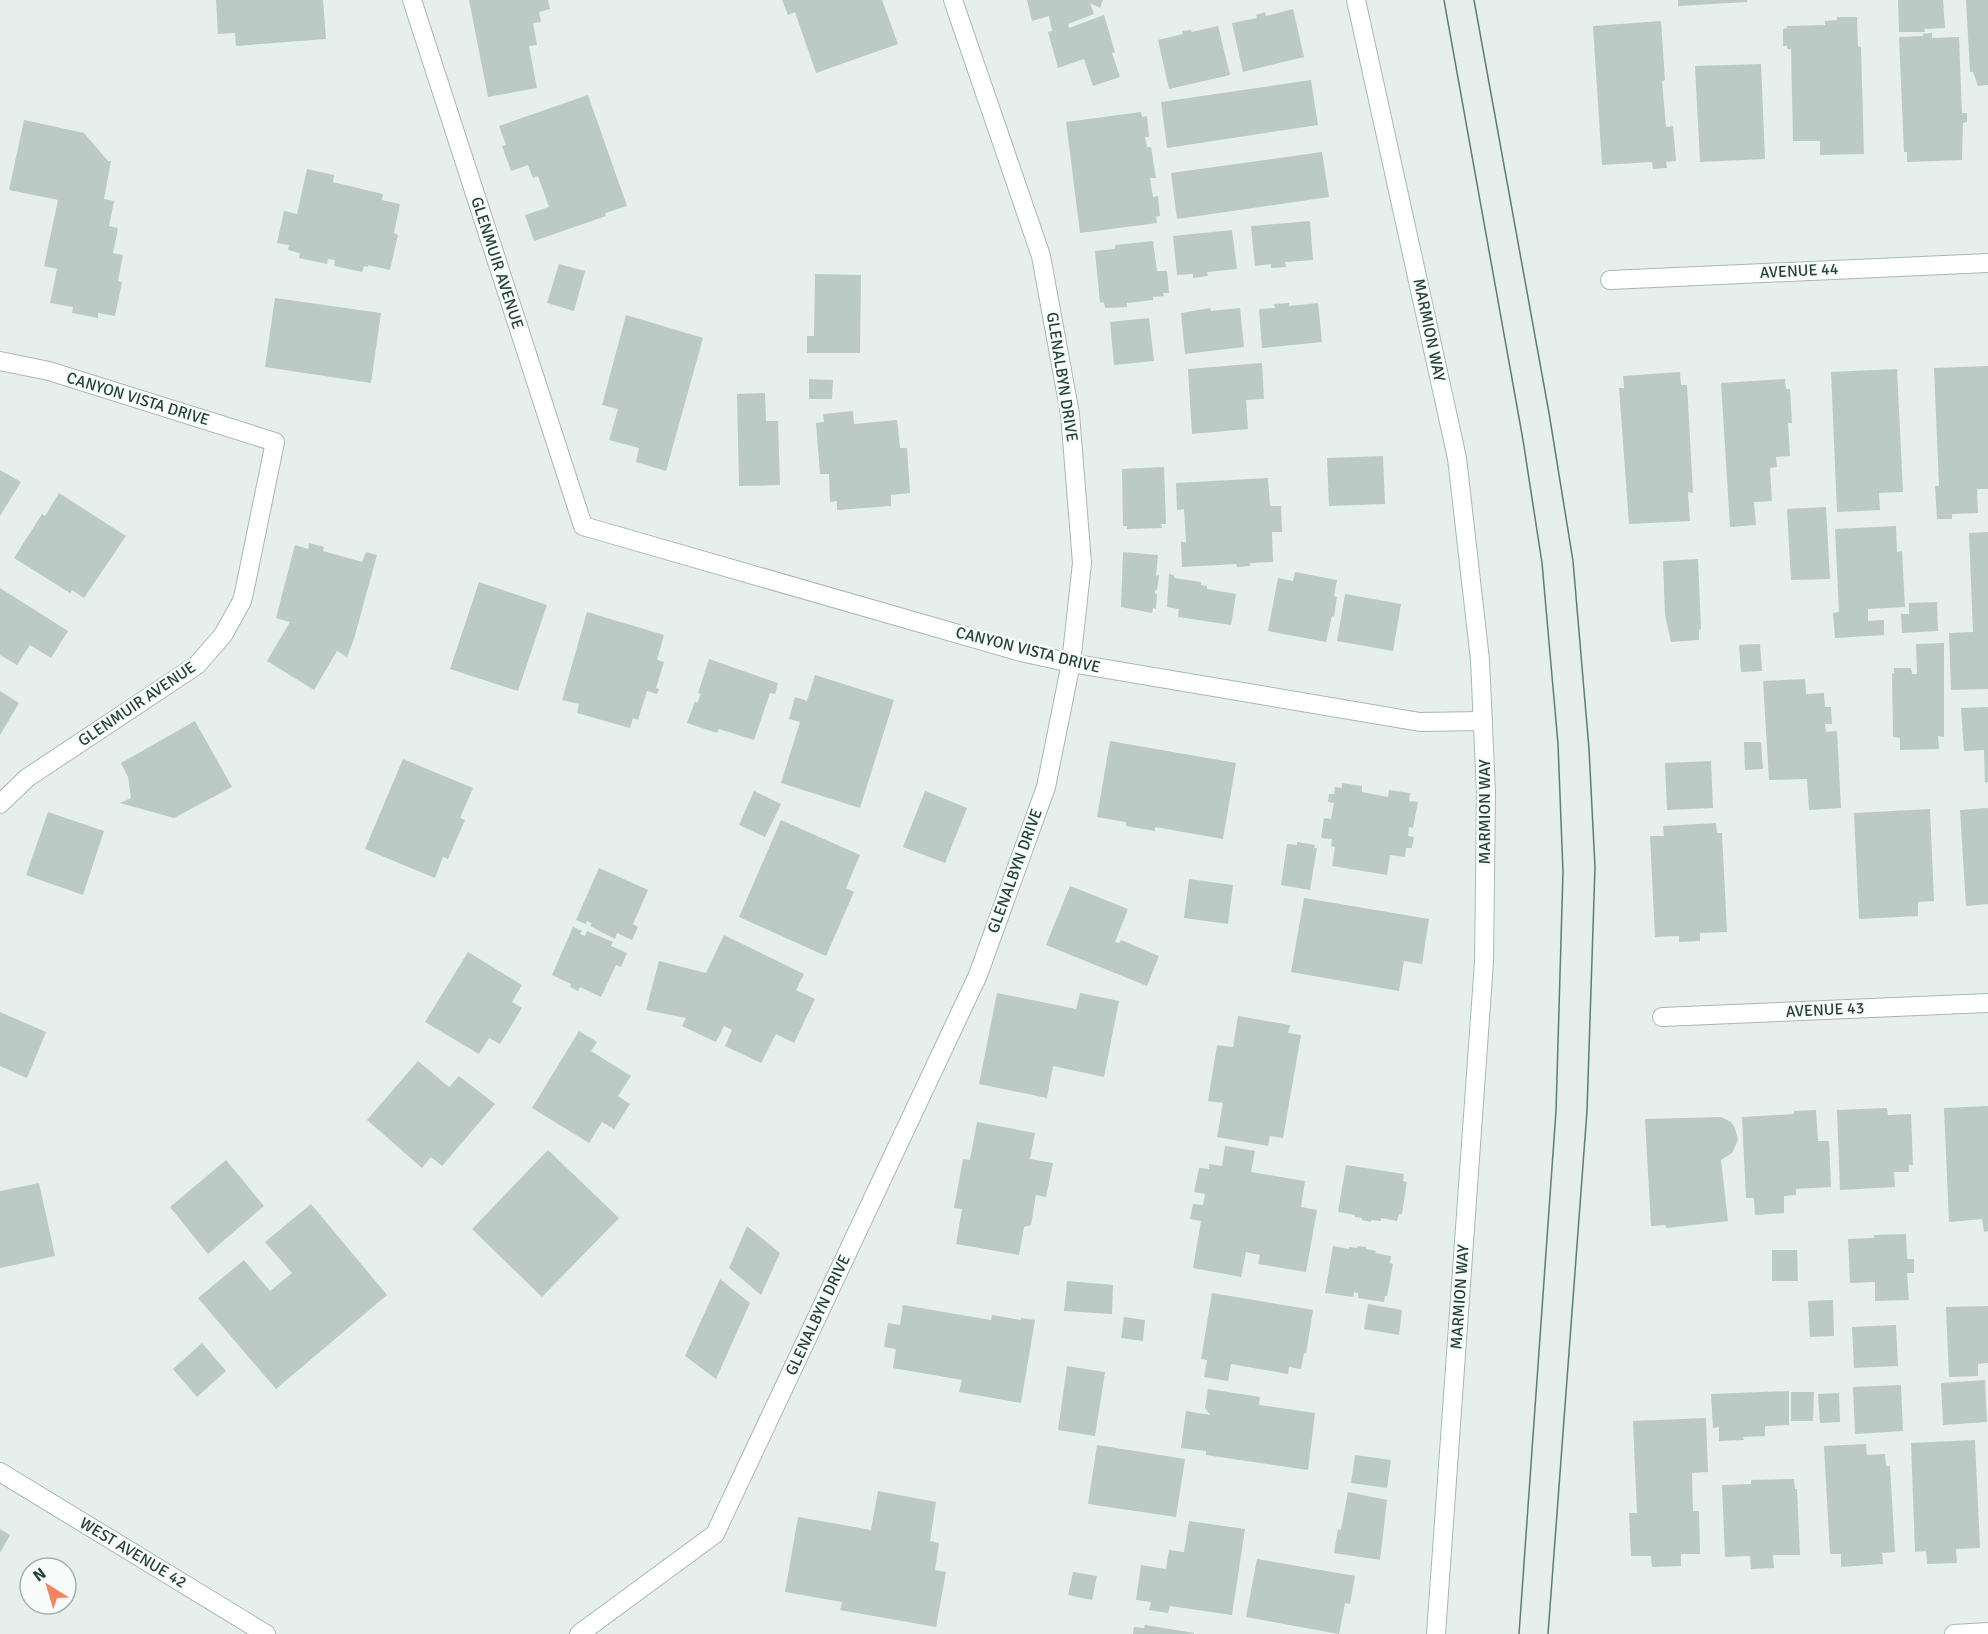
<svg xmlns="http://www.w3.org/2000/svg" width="1988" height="1634" viewBox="0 0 1988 1634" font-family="Signika,sans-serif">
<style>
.building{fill:#bbcac4}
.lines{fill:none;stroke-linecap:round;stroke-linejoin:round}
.street-casing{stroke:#a8b8b2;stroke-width:20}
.secondary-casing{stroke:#a4bbb3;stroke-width:20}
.street{stroke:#fff;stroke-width:18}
.secondary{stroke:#fff;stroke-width:18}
.tram{stroke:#5f7d75;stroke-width:1.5}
.labels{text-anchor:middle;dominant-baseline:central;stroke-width:5;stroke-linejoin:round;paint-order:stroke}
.street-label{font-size:16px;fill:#24423a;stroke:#f7fbf9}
</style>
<rect width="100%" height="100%" fill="#e6efeb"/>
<path class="building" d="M 216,0 L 323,0 L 326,39 L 236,46 L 235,33 L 218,34 Z
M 469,0 L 548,0 L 550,9 L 539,12 L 541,22 L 533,23 L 537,45 L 529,46 L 537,88 L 488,97 Z
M 782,0 L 882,0 L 898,44 L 816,73 L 795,12 L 788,15 Z
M 1027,0 L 1103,0 L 1100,8 L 1090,3 L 1094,14 L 1068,24 L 1069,28 L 1104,15 L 1115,52 L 1112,53 L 1120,77 L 1093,86 L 1084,59 L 1058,68 L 1048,32 L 1052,31 L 1049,16 L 1032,21 Z
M 1678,0 L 1747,0 L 1747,2 L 1678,6 Z
M 1898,0 L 1943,0 L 1945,28 L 1924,29 L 1925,32 L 1899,32 Z
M 1966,0 L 1988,0 L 1988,85 L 1978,86 L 1973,72 L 1970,72 Z
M 1293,9 L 1304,57 L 1243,72 L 1232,23 L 1257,18 L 1256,15 L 1265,12 L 1266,16 Z
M 1837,17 L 1857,17 L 1858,46 L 1861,47 L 1864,154 L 1820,155 L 1820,141 L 1793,141 L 1791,49 L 1787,49 L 1787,46 L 1783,46 L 1783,29 L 1787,28 L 1787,26 L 1825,25 L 1825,21 L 1837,20 Z
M 1661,21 L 1665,80 L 1662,81 L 1666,127 L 1673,126 L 1676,161 L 1666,162 L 1667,168 L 1653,169 L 1652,162 L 1602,165 L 1593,26 Z
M 1218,26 L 1230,75 L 1169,89 L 1158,40 L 1183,34 L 1182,31 L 1191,30 L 1192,32 Z
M 1932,33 L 1932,38 L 1959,37 L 1962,113 L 1967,113 L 1967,122 L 1963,123 L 1962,160 L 1907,162 L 1907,152 L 1904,152 L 1899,37 L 1923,36 L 1923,34 Z
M 1761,64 L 1765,159 L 1700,162 L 1695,66 Z
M 1311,80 L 1318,125 L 1167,148 L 1161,102 Z
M 588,95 L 627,206 L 605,213 L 606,216 L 534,241 L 525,215 L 549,207 L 538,176 L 533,178 L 528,165 L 511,171 L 502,146 L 506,145 L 499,126 Z
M 1141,112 L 1142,117 L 1147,116 L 1149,137 L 1145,137 L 1147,147 L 1151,147 L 1156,178 L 1150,178 L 1153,197 L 1158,196 L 1160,216 L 1156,217 L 1157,223 L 1080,233 L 1066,122 Z
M 24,120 L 84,133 L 108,161 L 111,161 L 104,199 L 114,201 L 109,226 L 118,228 L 113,253 L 123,255 L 118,281 L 122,282 L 115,316 L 98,313 L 98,318 L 72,313 L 73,307 L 50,303 L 57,269 L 44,266 L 58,200 L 9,190 Z
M 1322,152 L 1329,197 L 1177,219 L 1171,173 Z
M 307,169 L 334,175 L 333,182 L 383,194 L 382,200 L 400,204 L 394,233 L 398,235 L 390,270 L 368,265 L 368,267 L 364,266 L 362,272 L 334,266 L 335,260 L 328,259 L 327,264 L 299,258 L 300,253 L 288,250 L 289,245 L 277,243 L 284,211 L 297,214 Z
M 1310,221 L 1313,260 L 1285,262 L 1286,267 L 1271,268 L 1271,264 L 1255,266 L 1251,226 Z
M 1232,230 L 1237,269 L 1207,272 L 1208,276 L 1193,278 L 1193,274 L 1177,275 L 1173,236 Z
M 1153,241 L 1157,271 L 1167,271 L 1169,293 L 1163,293 L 1164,296 L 1153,297 L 1153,300 L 1127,303 L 1127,307 L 1105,308 L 1104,302 L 1100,303 L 1095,251 L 1115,249 L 1115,245 Z
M 559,264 L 585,271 L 574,311 L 547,303 Z
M 815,274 L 861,275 L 860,353 L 807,353 L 807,336 L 814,336 Z
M 275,298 L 381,313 L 371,383 L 265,367 Z
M 1289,303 L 1289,306 L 1318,303 L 1322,342 L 1262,348 L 1259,309 L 1275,308 L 1274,304 Z
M 1210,308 L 1211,311 L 1240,308 L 1244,347 L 1185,354 L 1181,313 Z
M 626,315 L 703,338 L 666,471 L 636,462 L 639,448 L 609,440 L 618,409 L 602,405 Z
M 1149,318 L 1154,361 L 1114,365 L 1110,322 Z
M 1262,363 L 1264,399 L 1246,400 L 1248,429 L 1192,434 L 1188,369 Z
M 1988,366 L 1988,489 L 1977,489 L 1978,513 L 1952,514 L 1952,519 L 1937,519 L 1935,486 L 1939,486 L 1934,368 Z
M 1897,369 L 1903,492 L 1879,493 L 1880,510 L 1837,512 L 1831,372 Z
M 1680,372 L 1681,385 L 1687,385 L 1693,493 L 1688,492 L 1690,521 L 1629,524 L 1619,388 L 1624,388 L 1623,376 Z
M 809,379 L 833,380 L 832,399 L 809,399 Z
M 1785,379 L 1786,389 L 1790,389 L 1792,423 L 1788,423 L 1790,456 L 1776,457 L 1777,467 L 1770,468 L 1772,501 L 1754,502 L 1756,525 L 1730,527 L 1721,383 Z
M 765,393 L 766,421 L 778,421 L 780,485 L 739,486 L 737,394 Z
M 853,411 L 854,424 L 897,420 L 900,448 L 907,448 L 910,493 L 891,495 L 891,506 L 837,510 L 837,501 L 830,502 L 829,474 L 820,474 L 816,423 L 824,422 L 823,414 Z
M 1383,456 L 1385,504 L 1329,506 L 1327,458 Z
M 1164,467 L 1166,524 L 1161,524 L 1162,528 L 1127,529 L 1127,526 L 1123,526 L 1122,469 Z
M 0,470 L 21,482 L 0,516 Z
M 1268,478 L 1270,506 L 1281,506 L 1282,532 L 1272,532 L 1273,562 L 1250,563 L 1250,566 L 1237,567 L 1236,564 L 1182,567 L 1181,542 L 1186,542 L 1184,509 L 1177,510 L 1176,483 Z
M 59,493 L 126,536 L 84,598 L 72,590 L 70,593 L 14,558 L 42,514 L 45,516 Z
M 1826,507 L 1830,579 L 1791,580 L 1787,509 Z
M 1896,526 L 1897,552 L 1902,551 L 1905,607 L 1868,609 L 1868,621 L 1884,620 L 1884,635 L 1835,638 L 1833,613 L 1839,612 L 1835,529 Z
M 1988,532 L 1988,689 L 1951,690 L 1949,633 L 1973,632 L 1969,533 Z
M 309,543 L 324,547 L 323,551 L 362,562 L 366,552 L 377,555 L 354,639 L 347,657 L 337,651 L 314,690 L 267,661 L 290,622 L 276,618 L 295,545 L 308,549 Z
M 1123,552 L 1158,555 L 1156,576 L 1159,575 L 1157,590 L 1155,590 L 1155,594 L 1157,594 L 1156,609 L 1153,608 L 1152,613 L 1121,607 Z
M 1698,559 L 1701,629 L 1699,630 L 1699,640 L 1671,642 L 1665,615 L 1663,561 Z
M 1295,572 L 1337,580 L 1334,596 L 1337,597 L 1334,617 L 1332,616 L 1326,642 L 1268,631 L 1278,578 L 1293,581 Z
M 1169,574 L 1174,575 L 1174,578 L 1201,582 L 1201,585 L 1207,586 L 1207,589 L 1236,594 L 1231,625 L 1178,617 L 1179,609 L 1167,607 Z
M 479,582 L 547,605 L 518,691 L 450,669 Z
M 0,588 L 68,631 L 51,658 L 30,645 L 17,665 L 0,655 Z
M 1345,594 L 1401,604 L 1393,651 L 1337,641 Z
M 1937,602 L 1938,631 L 1902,633 L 1901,614 L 1909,614 L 1909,603 Z
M 587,612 L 664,635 L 657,660 L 664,662 L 656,688 L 659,689 L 657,694 L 647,691 L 638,720 L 633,718 L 630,728 L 577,713 L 579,704 L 562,700 Z
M 1944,643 L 1944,737 L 1938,736 L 1939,749 L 1900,750 L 1900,738 L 1893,737 L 1892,673 L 1894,674 L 1894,668 L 1911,668 L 1912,674 L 1917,674 L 1916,644 Z
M 1760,644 L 1762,671 L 1741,672 L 1739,645 Z
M 709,659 L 778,683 L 775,694 L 770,693 L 754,740 L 719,729 L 717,733 L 687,723 L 695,701 L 697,703 L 701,694 L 698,693 Z
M 815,675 L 894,700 L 860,808 L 781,783 L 800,722 L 789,719 L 795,697 L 807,701 Z
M 1805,679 L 1806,694 L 1824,693 L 1825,707 L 1831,707 L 1832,724 L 1825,724 L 1826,732 L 1837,731 L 1841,808 L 1809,810 L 1807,779 L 1769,780 L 1763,681 Z
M 0,691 L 19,703 L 0,735 Z
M 1988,707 L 1988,782 L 1985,783 L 1984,750 L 1964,751 L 1961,708 Z
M 195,721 L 232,787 L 174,818 L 120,803 L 131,798 L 128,777 L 121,763 Z
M 1110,741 L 1236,763 L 1223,839 L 1155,827 L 1155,831 L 1126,826 L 1126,822 L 1097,817 Z
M 1744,742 L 1761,742 L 1763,769 L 1745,770 Z
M 403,759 L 473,788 L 460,818 L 465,820 L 448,859 L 443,857 L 435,878 L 365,849 Z
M 1711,761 L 1713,808 L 1667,810 L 1665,763 Z
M 1342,783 L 1362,786 L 1362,792 L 1388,797 L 1389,790 L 1410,793 L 1409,801 L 1418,802 L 1413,828 L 1409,827 L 1408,836 L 1414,837 L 1412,848 L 1406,848 L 1405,857 L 1390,855 L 1387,875 L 1332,866 L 1335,847 L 1331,846 L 1332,839 L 1321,838 L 1324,818 L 1331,819 L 1334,803 L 1328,802 L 1329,794 L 1334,794 L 1335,787 L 1342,788 Z
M 754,791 L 781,804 L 765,837 L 739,825 Z
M 925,791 L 967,808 L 945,863 L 903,847 Z
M 1988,808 L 1988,904 L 1966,906 L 1960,810 Z
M 1930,809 L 1934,901 L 1918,902 L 1918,916 L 1859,919 L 1854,813 Z
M 48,812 L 104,831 L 83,895 L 26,875 Z
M 781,820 L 860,855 L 846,888 L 854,892 L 826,956 L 739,917 Z
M 1716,823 L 1717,833 L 1722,833 L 1727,932 L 1700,933 L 1700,941 L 1679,942 L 1679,936 L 1655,937 L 1650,836 L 1664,836 L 1663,826 Z
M 1297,842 L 1315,845 L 1314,848 L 1317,848 L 1310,890 L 1281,885 L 1287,844 L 1297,845 Z
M 599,868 L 648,890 L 633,924 L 638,927 L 632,940 L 617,933 L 615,939 L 590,926 L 592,923 L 587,921 L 586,924 L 576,920 Z
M 1189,879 L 1233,885 L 1228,924 L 1184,918 Z
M 1070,886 L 1128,909 L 1115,942 L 1119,943 L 1121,940 L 1159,956 L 1147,986 L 1046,945 Z
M 1304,898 L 1429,919 L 1422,964 L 1404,961 L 1399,991 L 1291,972 Z
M 573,927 L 582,931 L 580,934 L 585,936 L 587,931 L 613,942 L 611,946 L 627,953 L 621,967 L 616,965 L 601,997 L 580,987 L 578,991 L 570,987 L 571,984 L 552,975 Z
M 724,935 L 804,974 L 796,990 L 815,999 L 794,1043 L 776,1034 L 761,1063 L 725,1046 L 732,1030 L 724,1026 L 716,1042 L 682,1026 L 686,1018 L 646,1010 L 659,961 L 706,973 Z
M 468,952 L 522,985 L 512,1002 L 522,1008 L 500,1044 L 489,1038 L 479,1054 L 425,1022 Z
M 997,993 L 1076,1009 L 1080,993 L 1119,1001 L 1104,1077 L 1053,1066 L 1047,1098 L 979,1084 Z
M 0,1012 L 46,1032 L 27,1078 L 0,1066 Z
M 1238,1016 L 1290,1025 L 1288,1033 L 1301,1035 L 1283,1138 L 1270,1136 L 1268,1146 L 1217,1137 L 1223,1103 L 1208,1101 L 1217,1045 L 1233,1047 Z
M 579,1031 L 597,1042 L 591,1051 L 631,1076 L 618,1096 L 630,1104 L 614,1129 L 602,1122 L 589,1143 L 532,1108 Z
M 418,1061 L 449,1087 L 459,1076 L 495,1104 L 442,1166 L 431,1157 L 422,1168 L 367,1120 Z
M 1988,1106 L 1988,1231 L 1984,1232 L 1982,1219 L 1949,1222 L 1944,1108 Z
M 1887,1108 L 1888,1115 L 1911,1114 L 1913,1165 L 1909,1165 L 1909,1172 L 1894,1172 L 1895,1187 L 1840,1190 L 1837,1110 Z
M 1816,1110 L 1818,1141 L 1829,1141 L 1831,1187 L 1796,1189 L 1796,1195 L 1784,1196 L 1784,1213 L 1755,1215 L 1754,1198 L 1746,1198 L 1742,1117 L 1794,1114 L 1794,1111 Z
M 1721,1117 L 1731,1122 L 1735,1128 L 1738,1140 L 1732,1153 L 1721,1160 L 1728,1221 L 1666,1228 L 1666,1225 L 1651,1226 L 1645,1119 Z
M 977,1122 L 1035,1133 L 1030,1159 L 1053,1163 L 1046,1197 L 1036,1195 L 1031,1225 L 1024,1227 L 1019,1255 L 956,1244 L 962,1209 L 954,1208 L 963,1159 L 970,1160 Z
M 1225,1146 L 1255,1151 L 1251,1172 L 1305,1181 L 1301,1207 L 1317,1210 L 1306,1272 L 1258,1264 L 1260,1255 L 1246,1252 L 1241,1277 L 1193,1268 L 1201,1221 L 1190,1219 L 1193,1204 L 1203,1205 L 1205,1194 L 1194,1192 L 1199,1168 L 1209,1169 L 1209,1164 L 1222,1166 Z
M 548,1150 L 619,1218 L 542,1297 L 472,1229 Z
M 226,1160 L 264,1206 L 208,1254 L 170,1207 Z
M 1346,1165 L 1404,1174 L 1403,1181 L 1407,1182 L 1402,1214 L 1399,1214 L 1397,1221 L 1381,1218 L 1381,1221 L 1371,1220 L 1371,1222 L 1362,1220 L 1362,1218 L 1355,1217 L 1355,1215 L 1338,1212 Z
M 39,1183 L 55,1256 L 0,1268 L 0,1191 Z
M 311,1204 L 387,1295 L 276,1389 L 198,1298 L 244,1260 L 270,1291 L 292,1273 L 265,1242 Z
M 747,1226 L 780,1253 L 761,1295 L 729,1268 Z
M 1906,1234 L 1907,1259 L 1914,1259 L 1914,1273 L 1907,1273 L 1909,1300 L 1875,1301 L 1875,1282 L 1850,1283 L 1848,1239 L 1874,1238 L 1874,1235 Z
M 1333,1246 L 1349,1249 L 1349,1247 L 1357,1248 L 1358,1246 L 1366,1247 L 1366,1249 L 1376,1251 L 1375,1253 L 1391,1256 L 1390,1263 L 1393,1264 L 1387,1296 L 1385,1296 L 1384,1302 L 1358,1298 L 1358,1293 L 1354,1292 L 1353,1297 L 1325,1293 Z
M 1772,1250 L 1797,1250 L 1798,1281 L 1772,1281 Z
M 720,1279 L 750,1303 L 716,1379 L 685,1356 Z
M 1067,1281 L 1113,1285 L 1112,1314 L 1064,1311 Z
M 1212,1293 L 1313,1310 L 1306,1354 L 1304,1353 L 1301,1369 L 1289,1367 L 1288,1374 L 1231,1364 L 1228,1381 L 1204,1377 L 1207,1360 L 1201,1359 Z
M 1833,1300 L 1834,1336 L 1810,1337 L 1808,1301 Z
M 1368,1304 L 1402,1310 L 1399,1335 L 1364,1329 Z
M 903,1305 L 991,1320 L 992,1315 L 1021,1320 L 1021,1318 L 1035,1320 L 1021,1403 L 959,1392 L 962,1380 L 893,1368 L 896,1349 L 884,1347 L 888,1323 L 900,1325 Z
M 1988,1306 L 1988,1363 L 1978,1364 L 1978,1376 L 1949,1377 L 1946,1307 Z
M 1124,1317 L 1145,1320 L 1143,1341 L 1121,1338 Z
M 1896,1325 L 1898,1366 L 1854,1368 L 1852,1327 Z
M 202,1343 L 226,1371 L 197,1397 L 173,1369 Z
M 1067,1366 L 1105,1372 L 1095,1436 L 1058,1430 Z
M 1985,1380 L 1987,1422 L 1943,1425 L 1941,1383 Z
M 1901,1385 L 1903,1431 L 1855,1434 L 1853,1387 Z
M 1208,1389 L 1260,1397 L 1259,1405 L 1315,1413 L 1308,1470 L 1206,1455 L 1206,1451 L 1181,1448 L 1186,1411 L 1210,1415 L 1205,1408 Z
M 1789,1391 L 1789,1425 L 1765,1426 L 1765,1436 L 1743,1437 L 1744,1440 L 1719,1441 L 1719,1427 L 1713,1428 L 1711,1394 Z
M 1791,1392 L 1814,1392 L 1813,1421 L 1791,1421 Z
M 1839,1393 L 1840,1422 L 1820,1423 L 1818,1394 Z
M 1706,1418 L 1708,1472 L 1692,1473 L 1693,1511 L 1699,1511 L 1700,1554 L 1681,1554 L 1681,1566 L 1652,1567 L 1651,1556 L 1631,1556 L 1629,1513 L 1637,1513 L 1633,1421 Z
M 1975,1440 L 1980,1548 L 1956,1549 L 1957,1563 L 1927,1564 L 1926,1551 L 1915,1552 L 1911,1443 Z
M 1866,1444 L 1867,1455 L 1885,1454 L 1886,1466 L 1890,1466 L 1895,1552 L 1882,1553 L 1883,1564 L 1841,1567 L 1841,1554 L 1830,1554 L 1824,1446 Z
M 1097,1445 L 1185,1459 L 1176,1517 L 1088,1504 Z
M 1355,1455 L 1391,1460 L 1387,1488 L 1351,1483 Z
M 1794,1479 L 1795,1489 L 1797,1489 L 1800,1555 L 1773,1555 L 1774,1568 L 1751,1569 L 1750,1556 L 1725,1557 L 1722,1485 L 1751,1484 L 1751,1480 Z
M 878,1491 L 936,1502 L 930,1541 L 939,1543 L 935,1570 L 946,1572 L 936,1627 L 840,1610 L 842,1602 L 785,1592 L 798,1517 L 871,1530 Z
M 1348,1492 L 1387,1500 L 1380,1560 L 1334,1553 L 1338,1529 L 1341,1530 Z
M 1189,1521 L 1245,1529 L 1232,1615 L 1170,1606 L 1168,1613 L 1149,1610 L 1151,1602 L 1136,1600 L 1141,1565 L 1166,1569 L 1169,1550 L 1184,1552 Z
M 0,1529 L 10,1535 L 0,1553 Z
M 1257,1559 L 1355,1576 L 1350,1604 L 1345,1603 L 1339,1634 L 1246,1617 Z
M 1073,1572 L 1097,1576 L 1092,1600 L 1068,1595 Z
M 1145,1625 L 1194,1633 L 1194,1634 L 1133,1634 L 1134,1627 L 1144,1628 Z"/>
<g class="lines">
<defs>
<path id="street" d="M 412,0 L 583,526 L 1021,652 L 1071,663 L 1420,722 L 1483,721
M 1610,280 L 1988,263
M 0,361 L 49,371 L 275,442 L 245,588 L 242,601 L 223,635 L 197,665 L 27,778 L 0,804
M 1662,1017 L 1988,1003
M 0,1472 L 266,1634
M 579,1634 L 715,1534 L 978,975 L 1046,787 L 1071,663 L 1082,563 L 1070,414 L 1041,256 L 953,0
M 1954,1634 L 1988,1632"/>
<path id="secondary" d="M 1356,0 L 1457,458 L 1480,660 L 1486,793 L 1484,962 L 1436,1634"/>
</defs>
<use href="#street" class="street-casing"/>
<use href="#secondary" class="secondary-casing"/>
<use href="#street" class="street"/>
<use href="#secondary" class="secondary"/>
<path class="tram" d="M 1444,0 L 1523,440 L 1542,563 L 1558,744 L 1563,872 L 1556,1111 L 1519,1634
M 1474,0 L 1549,413 L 1573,561 L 1589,749 L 1595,867 L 1587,1111 L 1548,1634"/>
</g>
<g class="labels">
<g class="street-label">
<text transform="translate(497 263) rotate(72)">GLENMUIR AVENUE</text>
<text transform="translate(1799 271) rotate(-3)">AVENUE 44</text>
<text transform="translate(1429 330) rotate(78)">MARMION WAY</text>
<text transform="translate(1062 377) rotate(81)">GLENALBYN DRIVE</text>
<text transform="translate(138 399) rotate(17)">CANYON VISTA DRIVE</text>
<text transform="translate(1028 650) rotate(14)">CANYON VISTA DRIVE</text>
<text transform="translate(137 704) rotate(-34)">GLENMUIR AVENUE</text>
<text transform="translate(1485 812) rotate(-90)">MARMION WAY</text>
<text transform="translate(1015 871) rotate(-70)">GLENALBYN DRIVE</text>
<text transform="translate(1825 1010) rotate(-3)">AVENUE 43</text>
<text transform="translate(1460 1297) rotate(-86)">MARMION WAY</text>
<text transform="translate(818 1315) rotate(-65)">GLENALBYN DRIVE</text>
<text transform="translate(133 1553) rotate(31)">WEST AVENUE 42</text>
</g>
</g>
<g transform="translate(48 1586) rotate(323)"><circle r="28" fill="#f7fbf9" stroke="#a3b1ad" stroke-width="1.5"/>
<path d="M0-4.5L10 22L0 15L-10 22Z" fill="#f4845f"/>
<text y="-9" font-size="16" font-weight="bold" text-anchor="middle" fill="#24423a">N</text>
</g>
</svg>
